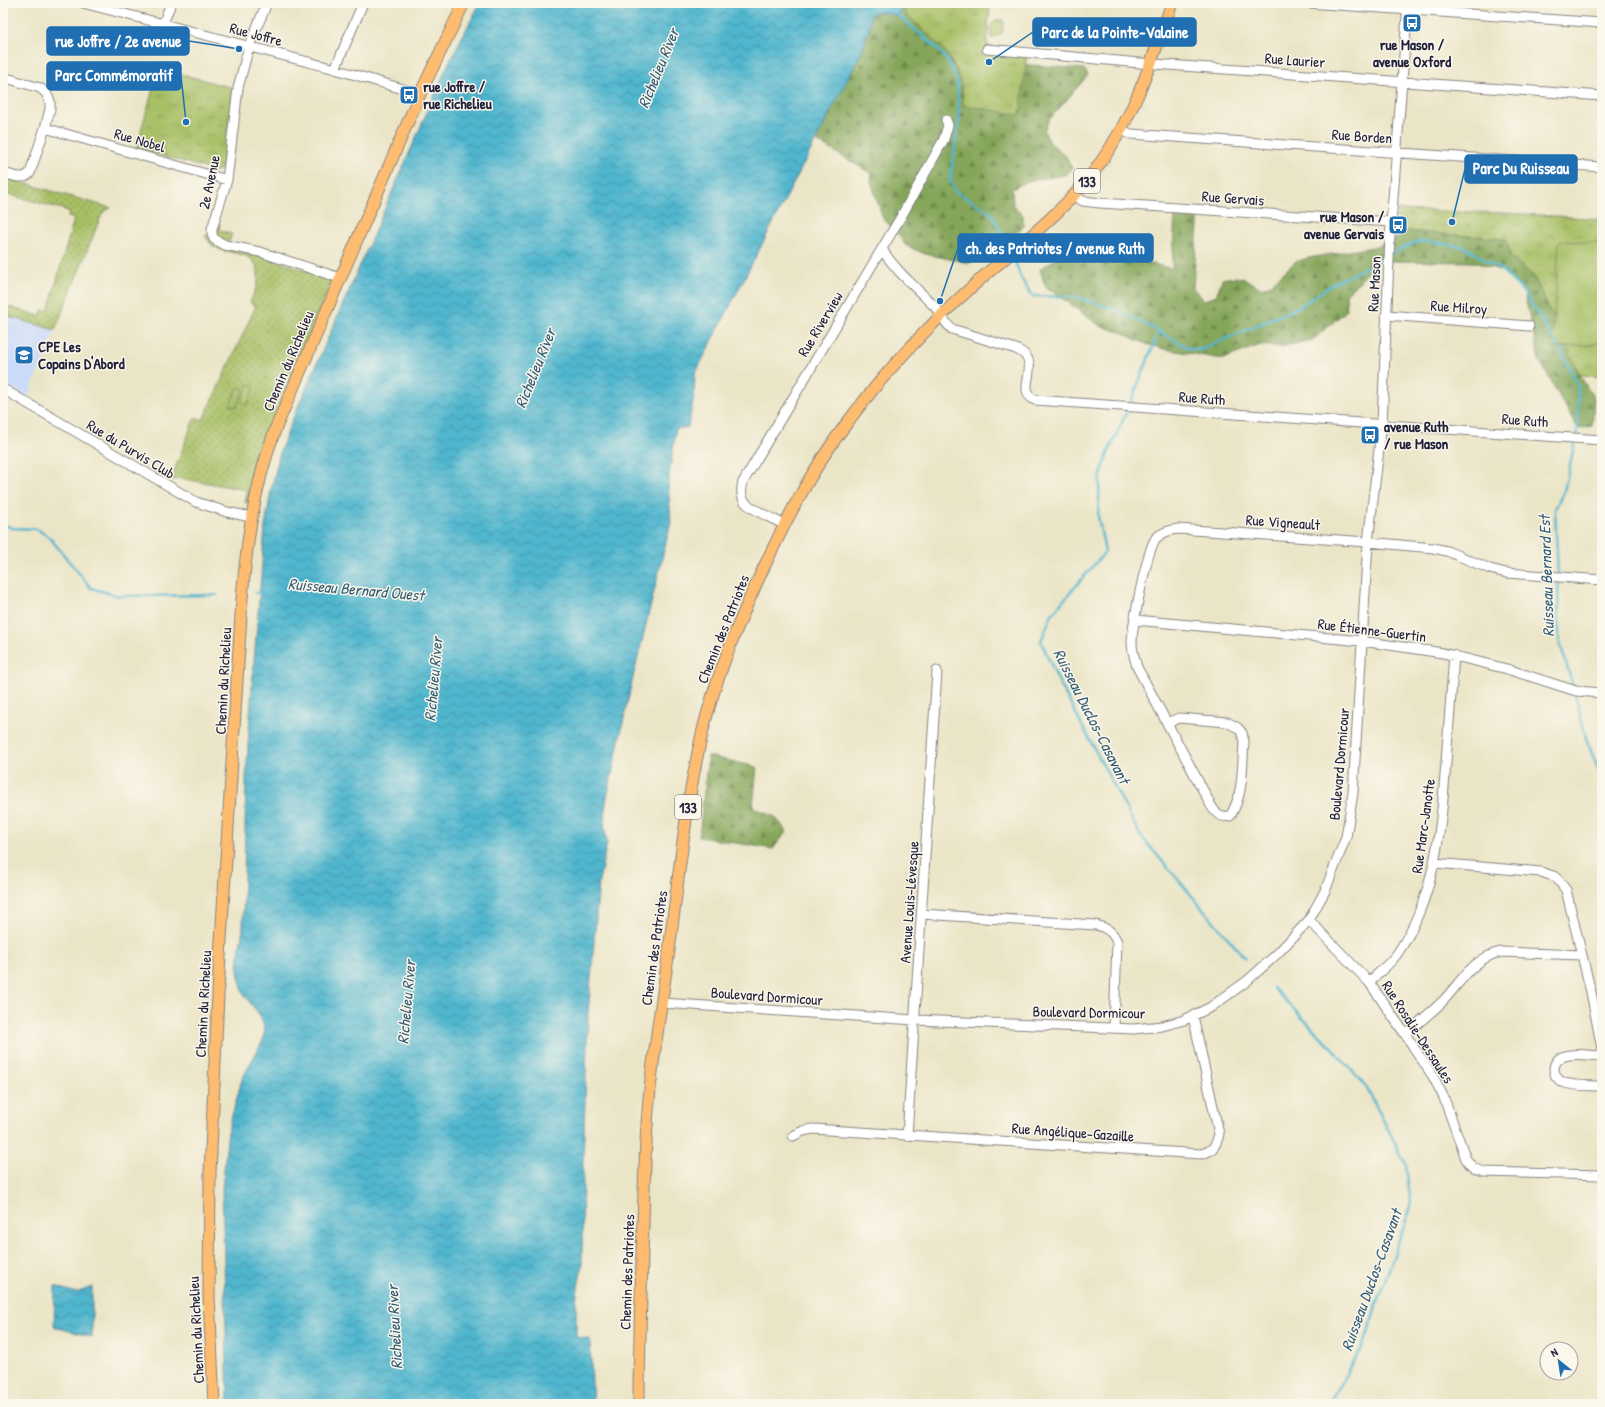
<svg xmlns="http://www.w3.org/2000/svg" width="1605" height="1407" viewBox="0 0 1605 1407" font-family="'Patrick Hand',sans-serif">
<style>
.built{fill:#cbdbf9}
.grass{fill:url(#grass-dots);stroke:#647050}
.forest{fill:url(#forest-firs);stroke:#54644a}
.park{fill:url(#park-tufts);stroke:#647050}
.pitch{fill:#a7bf65;stroke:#647050}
.water{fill:url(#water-waves);stroke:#396c84}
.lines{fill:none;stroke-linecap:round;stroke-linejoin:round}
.stream{stroke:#50b6ce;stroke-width:2.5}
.minor-casing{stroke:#868481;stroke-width:11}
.major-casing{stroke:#868481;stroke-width:13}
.minor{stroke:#fff;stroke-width:9}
.major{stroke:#febc70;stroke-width:11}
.labels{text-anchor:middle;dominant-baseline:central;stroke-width:3;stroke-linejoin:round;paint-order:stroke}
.shield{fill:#fbf7ec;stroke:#636270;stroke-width:1}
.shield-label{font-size:14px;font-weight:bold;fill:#22223b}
.street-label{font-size:15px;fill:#22223b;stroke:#fbf7ec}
.poi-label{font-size:15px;font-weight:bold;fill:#22223b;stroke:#fbf7ec;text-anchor:start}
.water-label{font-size:16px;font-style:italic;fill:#345d76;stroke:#fbf7ec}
.leader{fill:none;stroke:#1f6fb2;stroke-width:1.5}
.callout-dot{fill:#1f6fb2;stroke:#fbf7ec;stroke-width:1.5}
.callout{fill:#1f6fb2;stroke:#1f6fb2;stroke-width:1.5}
.callout-label{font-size:16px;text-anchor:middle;font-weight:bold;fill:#fff}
</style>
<defs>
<pattern id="grass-dots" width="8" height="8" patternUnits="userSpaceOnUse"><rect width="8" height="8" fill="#a7bf65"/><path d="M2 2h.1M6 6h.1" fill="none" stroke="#889b54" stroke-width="1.8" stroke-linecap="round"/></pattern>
<pattern id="forest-firs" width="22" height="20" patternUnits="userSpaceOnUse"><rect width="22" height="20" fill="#85a65a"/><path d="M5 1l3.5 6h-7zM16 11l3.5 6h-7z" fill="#6c874c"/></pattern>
<pattern id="park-tufts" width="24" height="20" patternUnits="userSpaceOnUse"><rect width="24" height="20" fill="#a7bf65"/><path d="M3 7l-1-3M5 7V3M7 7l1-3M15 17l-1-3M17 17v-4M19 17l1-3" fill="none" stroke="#889b54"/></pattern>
<pattern id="water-waves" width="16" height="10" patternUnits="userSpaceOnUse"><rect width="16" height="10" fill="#50b6ce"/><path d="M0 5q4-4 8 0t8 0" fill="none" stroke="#4294a8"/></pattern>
</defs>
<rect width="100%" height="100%" fill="#fbf7ec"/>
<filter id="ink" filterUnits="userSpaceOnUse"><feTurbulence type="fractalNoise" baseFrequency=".025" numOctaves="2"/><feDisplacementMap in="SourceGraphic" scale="8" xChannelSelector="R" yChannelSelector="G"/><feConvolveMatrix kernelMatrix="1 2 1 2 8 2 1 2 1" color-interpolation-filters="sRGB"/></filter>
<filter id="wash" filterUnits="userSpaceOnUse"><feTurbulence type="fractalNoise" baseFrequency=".012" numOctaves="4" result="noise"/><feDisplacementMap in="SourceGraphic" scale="16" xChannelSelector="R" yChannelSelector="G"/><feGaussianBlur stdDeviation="0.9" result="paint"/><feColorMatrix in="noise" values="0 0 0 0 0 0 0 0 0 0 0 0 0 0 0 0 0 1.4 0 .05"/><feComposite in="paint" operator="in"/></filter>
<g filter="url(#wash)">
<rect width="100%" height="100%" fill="#ebe5c7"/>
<path class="built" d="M 3,315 L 55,330 L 28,397 L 3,382 Z"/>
<path class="grass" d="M 3,177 L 111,208 L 106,210 L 102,214 L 55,330 L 3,315 L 3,305 L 40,316 L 42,310 L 48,311 L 74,219 L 68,217 L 69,211 L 3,193 Z
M 219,223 L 220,224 L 219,230 L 232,234 L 229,242 L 217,237 L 216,232 Z
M 208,235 L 213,243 L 219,247 L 260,255 L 331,279 L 332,281 L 264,439 L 256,464 L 247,503 L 245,503 L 247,490 L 179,478 L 173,480 L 171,479 L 194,419 L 196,417 L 203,420 L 256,306 L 250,303 C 252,295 258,287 258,279 C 260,248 229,257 213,246 C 210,243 208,240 205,236 Z"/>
<path class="forest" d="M 900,3 L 954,3 L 959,27 L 1018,64 L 1084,69 L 1088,75 L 1049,120 L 1044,130 L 1050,143 L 1066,156 L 1072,169 L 1065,175 L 1028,181 L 1012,189 L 1013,205 L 1023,215 L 1024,226 L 989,254 L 969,263 L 925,254 L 905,245 L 897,232 L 883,219 L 871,182 L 872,174 L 815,140 L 861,53 L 870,26 L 870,17 L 874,12 L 884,12 L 900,16 Z
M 1175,212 L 1199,214 L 1193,288 L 1204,300 L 1216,296 L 1222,279 C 1240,275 1245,278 1260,288 L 1269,286 L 1295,262 L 1308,258 L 1373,247 L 1395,240 L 1396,230 L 1506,239 L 1511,257 L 1534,277 L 1580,375 L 1594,399 L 1592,426 L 1578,429 L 1539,360 L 1524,292 L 1503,271 L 1474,262 L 1378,261 L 1362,279 L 1346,294 L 1347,310 L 1313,340 L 1280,347 L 1260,345 L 1223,359 L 1164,349 L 1146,344 L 1120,332 L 1100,326 L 1045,286 L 1040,269 L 1058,257 L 1090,247 L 1172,269 Z
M 708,756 L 757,767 L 753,807 L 774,816 L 787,831 L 773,849 L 699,837 Z"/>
<path class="park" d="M 903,3 L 990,3 L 987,49 L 1027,53 L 1020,115 L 963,105 L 962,89 L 957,71 L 946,52 L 906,14 Z
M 996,20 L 1003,20 L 1004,25 L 1002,26 L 1004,31 L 994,38 L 991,38 C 990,31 990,24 996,20 Z
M 159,68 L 233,88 L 223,165 L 220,170 L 215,171 L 136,148 Z
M 1398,210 L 1508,213 L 1602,219 L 1602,377 L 1580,375 L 1534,277 L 1511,257 L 1506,239 L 1396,230 Z"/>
<path class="pitch" d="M 1559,241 L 1602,243 L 1602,341 L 1595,344 L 1552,348 Z
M 249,384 L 255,387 L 247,405 L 241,402 Z
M 238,387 L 244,390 L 236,407 L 230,405 Z"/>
<path class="water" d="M 480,3 L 900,3 L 900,17 L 884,12 L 874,12 L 870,17 L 870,26 L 861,53 L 695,374 L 694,396 L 688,427 L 676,429 L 668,483 L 671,522 L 630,690 L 606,802 L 604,823 L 607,843 L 599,881 L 588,1015 L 583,1162 L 582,1265 L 576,1300 L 576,1337 L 590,1339 L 593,1404 L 228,1404 L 222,1189 L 228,1130 L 242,1079 L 263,1040 L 265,1030 L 261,1017 L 243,993 L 238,972 L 239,952 L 243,929 L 246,779 L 251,698 L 265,527 L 271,490 L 280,452 L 293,418 L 449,62 Z
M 55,1286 L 76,1293 L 92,1287 L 92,1337 L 54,1327 Z"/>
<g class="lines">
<path class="stream" d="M 898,15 L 939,50 L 949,63 L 957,81 L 959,119 L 950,179 L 955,191 L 991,213 L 1010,250
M 1391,254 L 1414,243 L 1426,241 L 1465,247 L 1503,271 L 1524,292 L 1561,351 L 1578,386 L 1578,429 L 1564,491 L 1555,509 L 1558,575
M 1013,256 L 1021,278 L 1032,296 L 1077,297 L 1116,310 L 1159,331 L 1188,348 L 1200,350 L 1299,307 L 1334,283 L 1387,257
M 1159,331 L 1129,407 L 1108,453 L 1100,478 L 1098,516 L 1105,552 L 1052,614 L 1041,641 L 1057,678 L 1140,835 L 1245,958
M 3,524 L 12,528 L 37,529 L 50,538 L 91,588 L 118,596 L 217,595
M 1558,580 L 1559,639 L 1573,687
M 255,593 L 262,593
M 1575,694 L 1586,738 L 1602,779
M 1273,988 L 1332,1048 L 1365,1085 L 1406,1164 L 1411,1206 L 1361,1350 L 1328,1404"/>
</g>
</g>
<g filter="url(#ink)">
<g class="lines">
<defs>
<path id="minor" d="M 83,3 L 335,69 L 420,94
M 267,3 L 249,46 L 238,88 L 227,180 L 212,229 L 212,234 L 214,239 L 225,245 L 260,252 L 340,278
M 1308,3 L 1602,23
M 163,24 L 171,3
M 987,49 L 1140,63 L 1602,96
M 335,69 L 363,3
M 3,77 L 40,88 L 46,93 L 50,101 L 50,109 L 45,128 L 30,173 C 23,181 12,175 3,173
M 45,128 L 227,180
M 1121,130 L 1131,134 L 1602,167
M 1074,196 L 1083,201 L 1100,203 L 1392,222
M 882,249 C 896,272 917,288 935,307 C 942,314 944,323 952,329 L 1016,349 C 1046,362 1013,390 1035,400 L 1602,440
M 1386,315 L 1529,326
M 3,389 L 196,502 L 227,512 L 251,517
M 785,525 C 776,520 752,510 746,503 C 741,498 741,489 743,482 L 902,215 L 944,139 L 948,125 L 946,120
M 1135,620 L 1362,641 L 1443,653 L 1507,669 L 1576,691 L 1602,693
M 1167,723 L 1179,718 L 1227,722 L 1238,728 L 1242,733 L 1244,742 C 1242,766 1244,795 1230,816 C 1215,819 1211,805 1205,794 L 1137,667 C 1135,659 1132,651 1132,643 C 1132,626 1147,550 1156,538 C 1162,532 1170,530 1178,529 L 1368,542 L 1433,548 L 1447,551 L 1490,569 L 1506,573 L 1602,580
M 1435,863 L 1541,872 L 1556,877 L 1566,890 L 1591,992 L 1602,1049
M 922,914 L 1096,925 C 1107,928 1113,932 1117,942 L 1114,1028
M 1309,920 L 1369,982 L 1405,1034 L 1434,1078 L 1444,1098 L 1466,1159 C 1471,1167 1475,1170 1484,1172 L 1602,1175
M 1369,982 C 1378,973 1389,965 1397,954 C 1436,897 1441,828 1446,762 C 1449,726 1451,691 1454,655
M 662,1003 L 915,1020 L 1134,1029 L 1162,1026 L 1184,1020 L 1211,1007 L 1247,981 L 1277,954 L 1309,920 L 1325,891 L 1346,837 L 1353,793 L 1368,542 L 1382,424 L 1390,237 L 1408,3
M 1405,1034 C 1418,1023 1431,1013 1443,1001 C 1461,982 1474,957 1501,952 L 1582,955
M 1602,1056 C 1588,1056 1555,1048 1554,1069 C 1554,1075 1557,1079 1562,1082 C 1574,1087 1589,1085 1602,1086
M 793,1136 L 803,1131 L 813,1129 L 1201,1154 C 1213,1151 1216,1146 1219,1134 L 1193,1016
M 907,1136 L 937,671"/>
<path id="major" d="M 214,1404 L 209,1296 L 210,1173 L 219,973 L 242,599 C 247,538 254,488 275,430 L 420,94 L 464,3
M 639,1404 C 639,1354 641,1305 642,1255 C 644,1203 644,1151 649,1099 C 654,1047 663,995 670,943 C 679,874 686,803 702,734 C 715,680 735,630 758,580 C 783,526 810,471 847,423 C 884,373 927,327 974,285 C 1016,247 1064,213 1098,166 C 1134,117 1152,60 1172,3"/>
</defs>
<use href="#minor" class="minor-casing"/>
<use href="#major" class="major-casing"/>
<use href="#minor" class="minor"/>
<use href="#major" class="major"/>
</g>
</g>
<defs>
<symbol id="bus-square" viewBox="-11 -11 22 22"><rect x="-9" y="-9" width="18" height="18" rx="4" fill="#1f6fb2" stroke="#fbf7ec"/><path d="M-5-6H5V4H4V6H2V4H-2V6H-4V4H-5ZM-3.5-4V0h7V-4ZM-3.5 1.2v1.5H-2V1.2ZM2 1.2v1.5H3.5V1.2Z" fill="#fff"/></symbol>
<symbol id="school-square" viewBox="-11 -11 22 22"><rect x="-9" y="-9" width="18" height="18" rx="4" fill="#1f6fb2" stroke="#fbf7ec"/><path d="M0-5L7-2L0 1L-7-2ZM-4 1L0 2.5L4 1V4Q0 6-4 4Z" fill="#fff"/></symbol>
</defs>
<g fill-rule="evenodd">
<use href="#bus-square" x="1401" y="12" width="22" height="22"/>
<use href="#bus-square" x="398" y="84" width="22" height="22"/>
<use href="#bus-square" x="1387" y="214" width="22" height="22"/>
<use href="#school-square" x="13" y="344" width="22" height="22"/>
<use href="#bus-square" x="1359" y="424" width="22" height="22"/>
</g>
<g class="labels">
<g class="shield">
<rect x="1074" y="169" width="26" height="24" rx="3"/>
<rect x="675" y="795" width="26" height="24" rx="3"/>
</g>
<g class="shield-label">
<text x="1087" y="181">133</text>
<text x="688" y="807">133</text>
</g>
<g class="street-label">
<text transform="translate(256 34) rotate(15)">Rue Joffre</text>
<text transform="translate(1295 60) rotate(4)">Rue Laurier</text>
<text transform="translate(1362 136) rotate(4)">Rue Borden</text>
<text transform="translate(140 140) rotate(16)">Rue Nobel</text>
<text transform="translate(209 182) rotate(-78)">2e Avenue</text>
<text transform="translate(1233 198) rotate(4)">Rue Gervais</text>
<text transform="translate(1374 284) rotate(-87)">Rue Mason</text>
<text transform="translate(1459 307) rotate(4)">Rue Milroy</text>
<text transform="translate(820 324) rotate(-59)">Rue Riverview</text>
<text transform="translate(288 361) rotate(-67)">Chemin du Richelieu</text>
<text transform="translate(1202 398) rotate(4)">Rue Ruth</text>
<text transform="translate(1525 420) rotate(4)">Rue Ruth</text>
<text transform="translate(131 449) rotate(31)">Rue du Purvis Club</text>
<text transform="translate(1283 522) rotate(4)">Rue Vigneault</text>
<text transform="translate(723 629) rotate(-68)">Chemin des Patriotes</text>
<text transform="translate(1372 630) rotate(7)">Rue Étienne-Guertin</text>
<text transform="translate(223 681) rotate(-87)">Chemin du Richelieu</text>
<text transform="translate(1339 764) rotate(-85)">Boulevard Dormicour</text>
<text transform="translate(1423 826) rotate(-82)">Rue Marc-Janotte</text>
<text transform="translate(909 902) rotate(-86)">Avenue Louis-Lévesque</text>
<text transform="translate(654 948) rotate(-82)">Chemin des Patriotes</text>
<text transform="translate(767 996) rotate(4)">Boulevard Dormicour</text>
<text transform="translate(203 1004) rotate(-87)">Chemin du Richelieu</text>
<text transform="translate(1089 1012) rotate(1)">Boulevard Dormicour</text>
<text transform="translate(1418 1032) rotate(57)">Rue Rosalie-Dessaules</text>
<text transform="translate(1073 1132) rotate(4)">Rue Angélique-Gazaille</text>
<text transform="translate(627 1272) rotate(-88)">Chemin des Patriotes</text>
<text transform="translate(196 1330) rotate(-93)">Chemin du Richelieu</text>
</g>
<g class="poi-label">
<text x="1412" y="44" text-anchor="middle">rue Mason /<tspan x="1412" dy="17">avenue Oxford</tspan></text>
<text x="423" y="86">rue Joffre /<tspan x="423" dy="17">rue Richelieu</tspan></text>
<text x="1384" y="216" text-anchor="end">rue Mason /<tspan x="1384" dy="17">avenue Gervais</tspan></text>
<text x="38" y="346">CPE Les<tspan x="38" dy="17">Copains D'Abord</tspan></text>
<text x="1384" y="426">avenue Ruth<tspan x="1384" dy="17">/ rue Mason</tspan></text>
</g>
<g class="water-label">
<text transform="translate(658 68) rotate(-68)">Richelieu River</text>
<text transform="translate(535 368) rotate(-68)">Richelieu River</text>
<text transform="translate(1546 576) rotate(-92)">Ruisseau Bernard Est</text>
<text transform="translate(356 589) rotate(5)">Ruisseau Bernard Ouest</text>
<text transform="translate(433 679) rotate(-85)">Richelieu River</text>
<text transform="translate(1092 716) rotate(63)">Ruisseau Duclos-Casavant</text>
<text transform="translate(406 1002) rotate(-85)">Richelieu River</text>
<text transform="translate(1371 1280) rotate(-70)">Ruisseau Duclos-Casavant</text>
<text transform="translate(394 1327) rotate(-93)">Richelieu River</text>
</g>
</g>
<path class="leader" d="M989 62L1033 32M239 49L189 41M186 122L181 76M1452 222L1465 169M940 301L958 248"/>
<g class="callout-dot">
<circle cx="989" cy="62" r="4"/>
<circle cx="239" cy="49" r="4"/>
<circle cx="186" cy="122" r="4"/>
<circle cx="1452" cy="222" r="4"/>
<circle cx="940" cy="301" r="4"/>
</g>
<g class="callout">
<rect x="1033" y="18" width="163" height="28" rx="4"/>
<rect x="47" y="27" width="142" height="28" rx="4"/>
<rect x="47" y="62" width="134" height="28" rx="4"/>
<rect x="1465" y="155" width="112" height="28" rx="4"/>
<rect x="958" y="234" width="195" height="28" rx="4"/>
</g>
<g class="callout-label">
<text x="1115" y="38">Parc de la Pointe-Valaine</text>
<text x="118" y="47">rue Joffre / 2e avenue</text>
<text x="114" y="81">Parc Commémoratif</text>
<text x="1521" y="174">Parc Du Ruisseau</text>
<text x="1055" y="254">ch. des Patriotes / avenue Ruth</text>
</g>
<rect width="1605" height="1407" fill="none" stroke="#fbf7ec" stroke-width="16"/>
<g transform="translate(1559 1361) rotate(330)"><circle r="19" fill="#fbf7ec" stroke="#a4a2a5"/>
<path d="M0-3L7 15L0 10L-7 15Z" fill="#1f6fb2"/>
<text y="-6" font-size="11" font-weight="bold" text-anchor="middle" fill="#22223b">N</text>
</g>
</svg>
